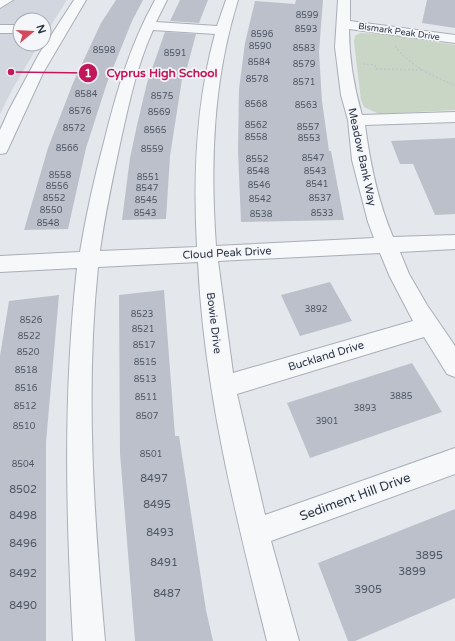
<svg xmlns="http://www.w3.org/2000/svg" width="455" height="641" viewBox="0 0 455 641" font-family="'Varela Round',sans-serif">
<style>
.built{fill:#d2d6de}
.green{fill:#c9d6c5}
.building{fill:#bbc0ca}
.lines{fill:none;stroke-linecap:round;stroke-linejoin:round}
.minor-casing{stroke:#a9aeb7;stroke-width:2}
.path{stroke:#c2c5cb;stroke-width:1.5;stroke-dasharray:2 2;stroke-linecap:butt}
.minor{fill:#f7f8fa;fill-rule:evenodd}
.labels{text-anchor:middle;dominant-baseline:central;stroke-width:3.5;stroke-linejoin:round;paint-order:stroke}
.number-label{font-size:9px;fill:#4f5766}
.far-street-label{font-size:9px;fill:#2b3445;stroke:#f4f6f9}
.street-label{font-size:11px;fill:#2b3445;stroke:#f4f6f9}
.near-number-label{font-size:11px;fill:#4f5766}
.near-street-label{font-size:13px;fill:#2b3445;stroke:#f4f6f9}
.leader{fill:none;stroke:#c2185b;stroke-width:1.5}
.callout-dot{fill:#c2185b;stroke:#f4f6f9;stroke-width:1.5}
.mark-label{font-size:12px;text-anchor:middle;font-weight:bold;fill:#fff}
.callout-label{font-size:12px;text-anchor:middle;font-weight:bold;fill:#c2185b;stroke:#f4f6f9;stroke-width:3.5;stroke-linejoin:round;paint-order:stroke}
</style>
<rect width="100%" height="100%" fill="#e4e7ec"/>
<path class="built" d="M 0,0 L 67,0 L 44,36 L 44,20 L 20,20 L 20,44 L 39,44 L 13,88 L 0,114 Z"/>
<path class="green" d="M 360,33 L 384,34 L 455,45 L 455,110 L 379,114 L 364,107 L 361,100 L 354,42 L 355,36 Z"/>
<path class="building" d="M 116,0 L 143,0 L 132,21 L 107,83 L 86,148 L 68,229 L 24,230 L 48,148 L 73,83 L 101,23 Z
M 180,0 L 208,0 L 199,23 L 170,21 Z
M 296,0 L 323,0 L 319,52 L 322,101 L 329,151 L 331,151 L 344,220 L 241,222 L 238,151 L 239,89 L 245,43 L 255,1 L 295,4 Z
M 427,0 L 455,0 L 455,28 L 422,23 Z
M 165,32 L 196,34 L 184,79 L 182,79 L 170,156 L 166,219 L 122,220 L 130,158 L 137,125 L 147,83 Z
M 455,138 L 455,214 L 435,215 L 413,164 L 400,164 L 391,141 Z
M 330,282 L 352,321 L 300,336 L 281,295 Z
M 164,290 L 175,436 L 179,436 L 206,610 L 213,641 L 135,641 L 120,453 L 119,295 Z
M 59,295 L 46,442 L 46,641 L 0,641 L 0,356 L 9,301 Z
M 412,363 L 442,412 L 310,458 L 287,403 Z
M 455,509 L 455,598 L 355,641 L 348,641 L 318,563 Z"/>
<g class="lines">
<defs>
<path id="minor" d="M 0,0 L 13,0 L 0,8 Z
M 74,0 L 86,0 L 43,73 L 8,149 L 6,153 L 0,154 L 0,130 L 9,110 L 39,54 Z
M 155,0 L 167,0 L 156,22 L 217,26 L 226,0 L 238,0 C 213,80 210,162 216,246 L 374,238 L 368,222 L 352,160 L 348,120 L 341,95 L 335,47 L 338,0 L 350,0 L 350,21 L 455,35 L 455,43 L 349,29 C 349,58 354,87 362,115 L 455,112 L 455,122 L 365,125 C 370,163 378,202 393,237 L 455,235 L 455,249 L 400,252 L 409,274 L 427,305 L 455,346 L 455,377 L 447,374 L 424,337 L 237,394 L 265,515 L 455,448 L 455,474 L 271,541 L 299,641 L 267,641 C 236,517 204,391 198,262 L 98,267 C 85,392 94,517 105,641 L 73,641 C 66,516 63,393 77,268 L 0,272 L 0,256 L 80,252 C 86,215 94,179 104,142 C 116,93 130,45 155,0 ZM 153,30 L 215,34 C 196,103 193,175 197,247 L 100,251 C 105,213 113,177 121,139 C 129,103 137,65 153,30 ZM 380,253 L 390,277 L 413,321 L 233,373 L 218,261 Z
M 0,25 L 20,25 L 20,33 L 0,33 Z"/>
</defs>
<use href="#minor" class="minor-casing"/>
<path class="path" d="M 395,46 C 410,66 432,76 455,85
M 363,64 L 375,65 L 376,69 L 422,70"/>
<use href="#minor" class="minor"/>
</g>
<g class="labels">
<g class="number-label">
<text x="307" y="15">8599</text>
<text x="306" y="29">8593</text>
<text x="262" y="34">8596</text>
<text x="260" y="46">8590</text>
<text x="304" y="48">8583</text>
<text x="104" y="50">8598</text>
<text x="175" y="53">8591</text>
<text x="259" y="62">8584</text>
<text x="304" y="64">8579</text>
<text x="257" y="79">8578</text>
<text x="304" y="82">8571</text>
<text x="86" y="94">8584</text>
<text x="162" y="96">8575</text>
<text x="256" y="104">8568</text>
<text x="306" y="105">8563</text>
<text x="80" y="111">8576</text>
<text x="159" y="112">8569</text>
<text x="256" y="125">8562</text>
<text x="308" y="127">8557</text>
<text x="74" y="128">8572</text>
<text x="155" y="130">8565</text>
<text x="256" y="137">8558</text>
<text x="309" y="138">8553</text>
<text x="67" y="148">8566</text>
<text x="152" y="149">8559</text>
<text x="313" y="158">8547</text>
<text x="257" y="159">8552</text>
<text x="258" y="171">8548</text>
<text x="315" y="171">8543</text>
<text x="60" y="175">8558</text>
<text x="148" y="177">8551</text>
<text x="317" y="184">8541</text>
<text x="259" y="185">8546</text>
<text x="57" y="186">8556</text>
<text x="147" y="188">8547</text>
<text x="54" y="198">8552</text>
<text x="320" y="198">8537</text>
<text x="260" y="199">8542</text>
<text x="146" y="200">8545</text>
<text x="51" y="210">8550</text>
<text x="145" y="213">8543</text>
<text x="322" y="213">8533</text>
<text x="261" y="214">8538</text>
<text x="48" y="223">8548</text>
<text x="316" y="309">3892</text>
<text x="142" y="314">8523</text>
<text x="31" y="320">8526</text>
<text x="143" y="329">8521</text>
<text x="29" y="336">8522</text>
<text x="144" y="345">8517</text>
<text x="28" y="352">8520</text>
<text x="145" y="362">8515</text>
<text x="26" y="370">8518</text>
<text x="145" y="379">8513</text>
<text x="26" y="388">8516</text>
<text x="401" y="396">3885</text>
<text x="146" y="397">8511</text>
<text x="25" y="406">8512</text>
<text x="365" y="408">3893</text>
<text x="147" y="416">8507</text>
<text x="327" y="421">3901</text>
<text x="24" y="426">8510</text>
<text x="151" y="454">8501</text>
<text x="23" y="464">8504</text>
</g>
<g class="far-street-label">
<text transform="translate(399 32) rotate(8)">Bismark Peak Drive</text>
</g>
<g class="street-label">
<text transform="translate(362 157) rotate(78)">Meadow Bank Way</text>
<text transform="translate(227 253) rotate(-3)">Cloud Peak Drive</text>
<text transform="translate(214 323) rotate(83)">Bowie Drive</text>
<text transform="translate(326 356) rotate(-17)">Buckland Drive</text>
</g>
<g class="near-number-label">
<text x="154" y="478">8497</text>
<text x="23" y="489">8502</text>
<text x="157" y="504">8495</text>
<text x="23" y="515">8498</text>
<text x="160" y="532">8493</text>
<text x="23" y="543">8496</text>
<text x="429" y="555">3895</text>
<text x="164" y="562">8491</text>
<text x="412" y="571">3899</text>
<text x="23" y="573">8492</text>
<text x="368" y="589">3905</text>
<text x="167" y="593">8487</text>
<text x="23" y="605">8490</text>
</g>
<g class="near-street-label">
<text transform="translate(355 497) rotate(-20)">Sediment Hill Drive</text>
</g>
</g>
<path class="leader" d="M11 72L88 73"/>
<g class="callout-dot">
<circle cx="11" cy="72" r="4"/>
<circle cx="88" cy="73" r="10"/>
</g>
<g class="mark-label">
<text x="88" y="77">1</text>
</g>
<g class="callout-label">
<text x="162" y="77">Cyprus High School</text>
</g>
<g transform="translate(32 32) rotate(72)"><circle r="19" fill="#f4f6f9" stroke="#a4a8b1"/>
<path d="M0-3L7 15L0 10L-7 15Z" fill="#d1495b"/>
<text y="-6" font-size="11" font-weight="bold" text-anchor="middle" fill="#2b3445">N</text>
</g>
</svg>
